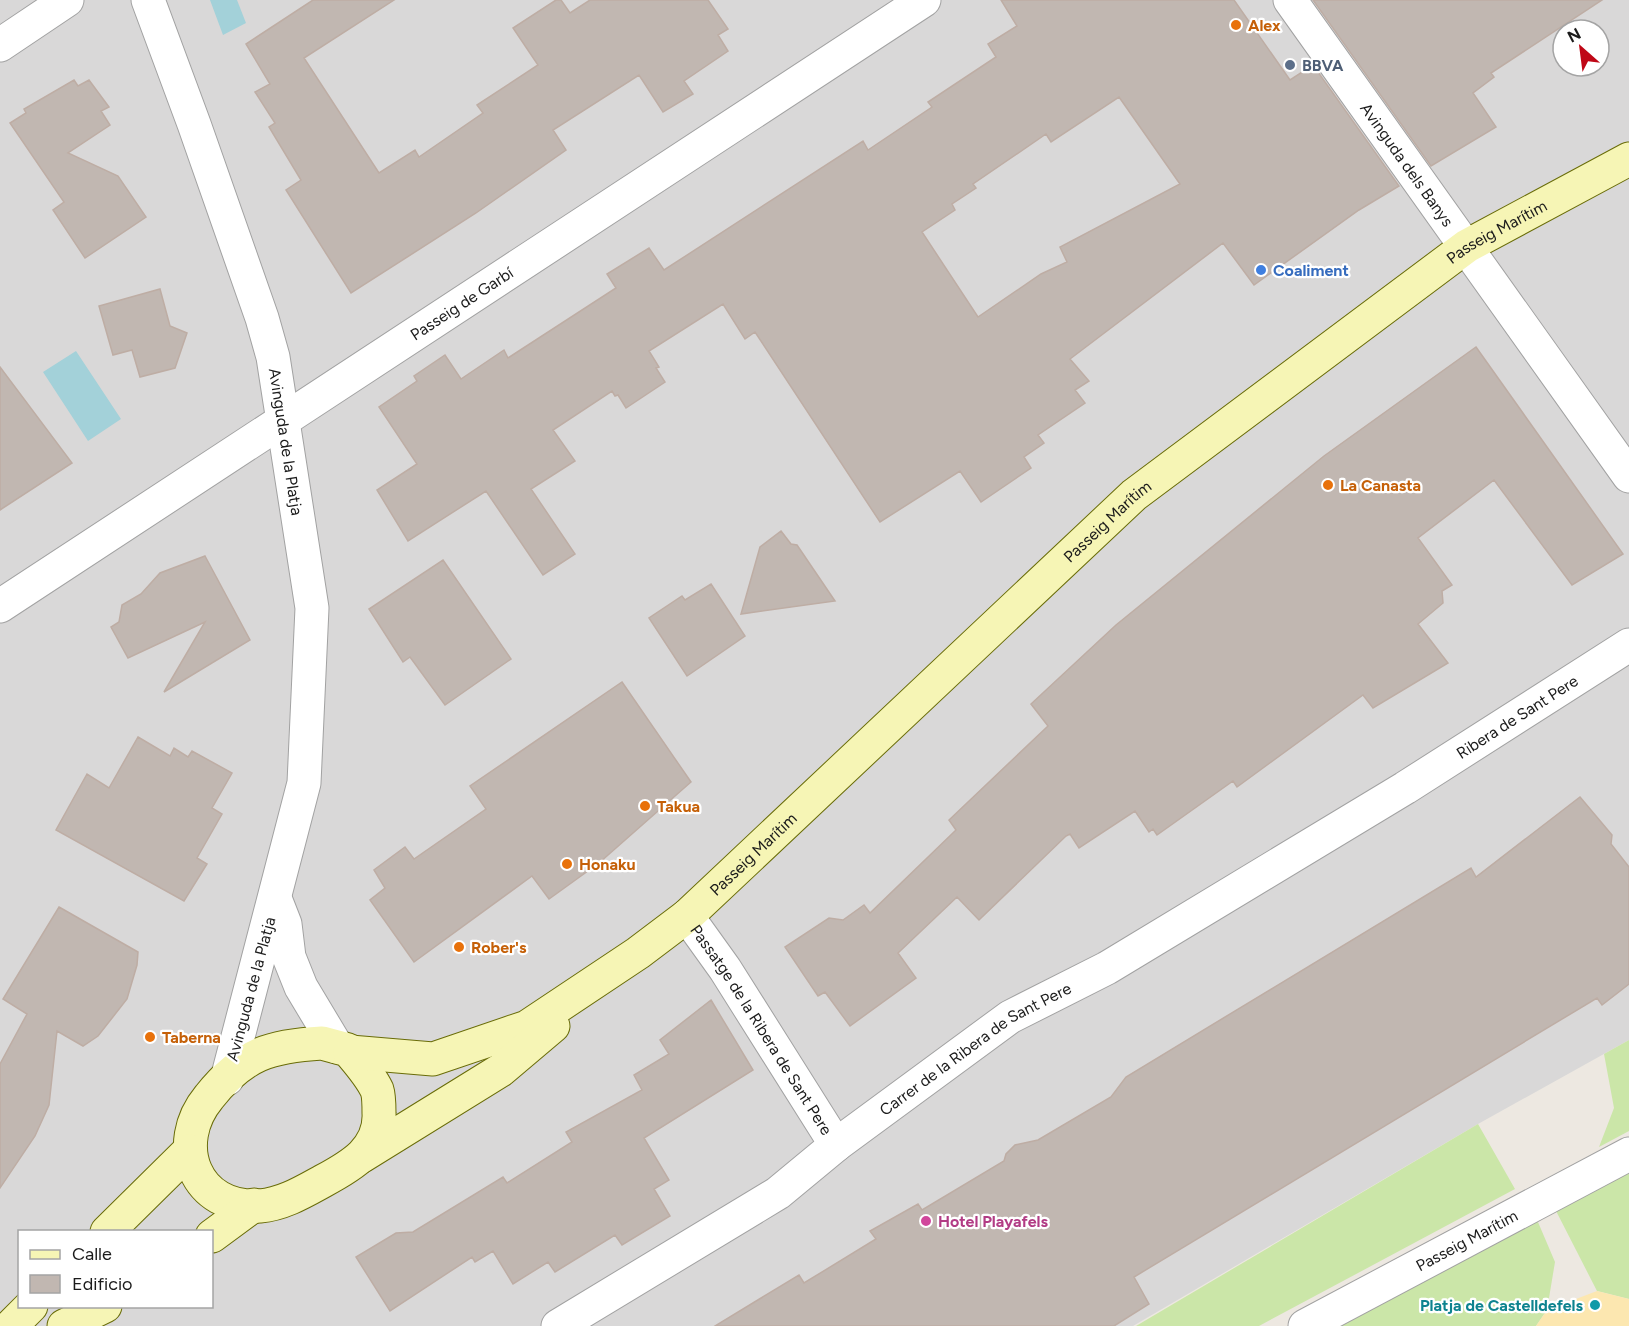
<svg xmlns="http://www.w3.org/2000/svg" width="1629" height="1326" viewBox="0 0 1629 1326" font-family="Figtree,sans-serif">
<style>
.residential{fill:#d9d8d8;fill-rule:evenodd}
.grass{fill:#cbe6a8}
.sand{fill:#fce7b0}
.water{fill:#a3d1d9}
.building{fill:#c1b7b1;stroke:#beada4;stroke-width:1.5;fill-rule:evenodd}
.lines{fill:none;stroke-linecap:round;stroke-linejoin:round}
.street-casing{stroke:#a2a2a2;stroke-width:35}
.secondary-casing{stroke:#696c08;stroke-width:35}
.street{stroke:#fff;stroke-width:33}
.secondary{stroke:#f6f5b5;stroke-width:33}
.food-dot{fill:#e8710a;stroke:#fff;stroke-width:2}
.service-dot{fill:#5c6f8a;stroke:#fff;stroke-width:2}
.shop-dot{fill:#3f7fe0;stroke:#fff;stroke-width:2}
.hotel-dot{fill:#d1479c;stroke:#fff;stroke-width:2}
.culture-dot{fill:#0f9aa8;stroke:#fff;stroke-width:2}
.labels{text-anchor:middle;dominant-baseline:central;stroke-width:4.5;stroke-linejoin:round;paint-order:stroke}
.food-label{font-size:16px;font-weight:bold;fill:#c56008;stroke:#fff;text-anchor:start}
.service-label{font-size:16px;font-weight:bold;fill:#4e5e75;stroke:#fff;text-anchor:start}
.street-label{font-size:16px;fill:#1b1b1b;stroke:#fff}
.shop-label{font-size:16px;font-weight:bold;fill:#366cbe;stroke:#fff;text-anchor:start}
.hotel-label{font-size:16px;font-weight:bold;fill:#b23c85;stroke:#fff;text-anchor:start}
.culture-label{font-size:16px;font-weight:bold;fill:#0d838f;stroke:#fff;text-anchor:end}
</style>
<rect width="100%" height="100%" fill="#ede8e1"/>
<path class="residential" d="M 0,0 L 1629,0 L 1629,1040 L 1478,1124 L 1133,1326 L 0,1326 ZM 1563,30 L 1599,30 L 1599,66 L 1563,66 ZM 20,1232 L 212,1232 L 212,1306 L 20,1306 Z"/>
<path class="grass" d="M 1629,1040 L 1629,1131 L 1599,1147 L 1614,1108 L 1604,1054 Z
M 1478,1124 L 1515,1189 L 1259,1326 L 1136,1326 Z
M 1629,1167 L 1629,1299 L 1597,1291 L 1554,1207 Z
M 1535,1215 L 1555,1262 L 1547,1310 L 1536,1326 L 1326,1326 Z"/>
<path class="sand" d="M 1597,1291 L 1629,1299 L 1629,1326 L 1536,1326 L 1547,1310 Z"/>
<path class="water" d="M 210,0 L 237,0 L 246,23 L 223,35 Z
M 76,351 L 121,419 L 88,441 L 43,372 Z"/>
<path class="building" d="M 313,0 L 394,0 L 304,58 L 379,173 L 415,150 L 419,157 L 483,113 L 477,105 L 538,65 L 513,28 L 556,0 L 561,0 L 570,13 L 590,0 L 708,0 L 728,29 L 718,35 L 728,51 L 684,81 L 693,94 L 663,112 L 639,75 L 553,130 L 566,150 L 476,213 L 351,293 L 286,190 L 301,180 L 269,127 L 275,123 L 255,92 L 270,84 L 246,44 Z
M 1001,0 L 1234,0 L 1290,80 L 1313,65 L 1399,186 L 1359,210 L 1254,285 L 1223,243 L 1070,359 L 1089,381 L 1075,390 L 1085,403 L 1038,435 L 1044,443 L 1024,457 L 1031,468 L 981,502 L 960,471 L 880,522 L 755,332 L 745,339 L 723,304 L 649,351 L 659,367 L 656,368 L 665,382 L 626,408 L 618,395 L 615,396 L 612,391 L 553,430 L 575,461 L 531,489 L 575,554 L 543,575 L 486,491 L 408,541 L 377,490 L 417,464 L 379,407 L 417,381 L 414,376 L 445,355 L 461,379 L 504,350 L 508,358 L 616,288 L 607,274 L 649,248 L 664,270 L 863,141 L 868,150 L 932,107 L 928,102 L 996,57 L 988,44 L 1017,26 ZM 1119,97 L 1180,184 L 1060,247 L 1067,262 L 1041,274 L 978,317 L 922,232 L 955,210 L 952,204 L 976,188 L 973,184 L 1046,134 L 1051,142 Z
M 1313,0 L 1602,0 L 1491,73 L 1494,77 L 1473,93 L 1496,127 L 1431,166 Z
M 74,80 L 78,86 L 89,80 L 109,107 L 101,111 L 110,125 L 68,153 L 118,176 L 146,217 L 85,258 L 53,210 L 64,202 L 10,123 L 26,113 L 24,109 Z
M 160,289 L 170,326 L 187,333 L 175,368 L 140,377 L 132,350 L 113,355 L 99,306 Z
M 1476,347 L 1623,554 L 1572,585 L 1494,480 L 1418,538 L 1452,585 L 1442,591 L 1443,603 L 1418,624 L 1448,663 L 1373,708 L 1363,695 L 1237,787 L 1233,781 L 1157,835 L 1153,829 L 1149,832 L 1135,811 L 1079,848 L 1070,834 L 1066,836 L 979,920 L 957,897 L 898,953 L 916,978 L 850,1026 L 825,992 L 818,996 L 785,947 L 829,918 L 843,920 L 864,905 L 870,913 L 956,830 L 949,820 L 1048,726 L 1031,704 L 1116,625 L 1324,456 Z
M 0,367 L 72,463 L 0,510 Z
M 781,531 L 791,544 L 797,545 L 835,601 L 741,614 L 760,547 Z
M 205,556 L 250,640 L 164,692 L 205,622 L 128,658 L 111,627 L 119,622 L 122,605 L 141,594 L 160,573 Z
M 443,560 L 511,659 L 445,705 L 410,657 L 403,662 L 369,609 Z
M 711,584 L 745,636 L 687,676 L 649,618 L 682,596 L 685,600 Z
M 622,682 L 691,782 L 599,863 L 549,899 L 532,876 L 414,962 L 370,900 L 385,888 L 374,870 L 405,847 L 414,859 L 486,809 L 470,786 Z
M 138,737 L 170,756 L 174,748 L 188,757 L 192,751 L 232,773 L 212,808 L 222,814 L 197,858 L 207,864 L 184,901 L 56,830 L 87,774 L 109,788 Z
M 1580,797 L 1612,835 L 1611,844 L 1629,867 L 1629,984 L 1602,1005 L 1597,998 L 1134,1277 L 1149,1304 L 1114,1326 L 715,1326 L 799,1275 L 804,1283 L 876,1239 L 870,1231 L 918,1204 L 922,1210 L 1004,1161 L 1006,1154 L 1015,1145 L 1038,1140 L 1111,1097 L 1126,1077 L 1471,868 L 1476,877 Z
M 59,907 L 138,952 L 137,965 L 127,999 L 98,1036 L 83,1046 L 57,1031 L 49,1105 L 35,1136 L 0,1188 L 0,1064 L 27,1014 L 3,999 Z
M 711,1000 L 753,1070 L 644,1138 L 669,1180 L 654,1189 L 670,1216 L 622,1245 L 615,1235 L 555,1272 L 548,1262 L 513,1284 L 493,1251 L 475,1262 L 472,1257 L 390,1311 L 356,1257 L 396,1233 L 413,1232 L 503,1177 L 507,1183 L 572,1142 L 566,1132 L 642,1090 L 634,1075 L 669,1054 L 660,1040 Z"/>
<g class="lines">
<defs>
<g id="street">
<path id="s1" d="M 148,0 L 194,124 L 262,318 L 273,357 L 312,608 L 304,783 L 227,1079"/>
<path id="s2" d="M 1290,0 L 1629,476"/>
<path d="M 0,45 L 67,0"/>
<path id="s3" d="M 0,606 L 924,0"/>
<path d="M 276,901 L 285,924 L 289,957 L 301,987 L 337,1047"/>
<path id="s4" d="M 687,916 L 725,969 L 836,1145"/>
<path id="s5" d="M 558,1326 L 778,1193 L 836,1145 L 1010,1017 L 1107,968 L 1405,788 L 1629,645"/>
<path id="s6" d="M 1305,1326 L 1629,1154"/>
</g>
<g id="secondary">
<path d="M 322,1043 L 348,1050 C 358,1062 370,1075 377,1090 C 379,1096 379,1106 379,1113 C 381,1149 351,1166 323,1181 C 303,1192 283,1204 260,1206 C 195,1210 170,1144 209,1097 C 243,1054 270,1046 322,1043 Z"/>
<path id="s7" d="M 350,1052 L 433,1059 L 527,1027 L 638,953 L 687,916 L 1134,495 L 1467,246 L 1629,159"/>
<path d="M 362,1156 L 501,1070 L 553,1026"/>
<path d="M 107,1232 L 189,1151"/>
<path d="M 212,1236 L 254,1205"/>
<path d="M 11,1326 L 31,1306"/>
<path d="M 64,1326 L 105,1306"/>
</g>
</defs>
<use href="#street" class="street-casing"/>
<use href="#secondary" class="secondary-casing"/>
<use href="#street" class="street"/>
<use href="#secondary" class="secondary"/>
</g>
<g class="food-dot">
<circle cx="1236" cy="25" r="6"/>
<circle cx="1328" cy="485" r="6"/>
<circle cx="645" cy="806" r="6"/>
<circle cx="567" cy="864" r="6"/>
<circle cx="459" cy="947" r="6"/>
<circle cx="150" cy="1037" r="6"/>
</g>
<circle class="service-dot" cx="1290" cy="65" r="6"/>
<circle class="shop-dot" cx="1261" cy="270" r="6"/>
<circle class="hotel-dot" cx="926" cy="1221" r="6"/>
<circle class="culture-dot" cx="1595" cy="1305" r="6"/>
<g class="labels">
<g class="food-label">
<text x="1248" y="25">Alex</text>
<text x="1340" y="485">La Canasta</text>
<text x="657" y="806">Takua</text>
<text x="579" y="864">Honaku</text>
<text x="471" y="947">Rober's</text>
<text x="162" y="1037">Taberna</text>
</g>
<g class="service-label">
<text x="1302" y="65">BBVA</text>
</g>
<g class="street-label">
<text stroke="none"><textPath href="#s2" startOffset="202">Avinguda dels Banys</textPath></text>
<text stroke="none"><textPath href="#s7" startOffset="1440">Passeig Marítim</textPath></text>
<text stroke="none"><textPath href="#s3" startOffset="552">Passeig de Garbí</textPath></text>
<text stroke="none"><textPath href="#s1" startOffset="464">Avinguda de la Platja</textPath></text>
<text stroke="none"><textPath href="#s7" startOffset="954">Passeig Marítim</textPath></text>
<text stroke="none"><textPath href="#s5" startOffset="1138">Ribera de Sant Pere</textPath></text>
<text stroke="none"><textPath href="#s7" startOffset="468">Passeig Marítim</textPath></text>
<text transform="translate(251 989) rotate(-75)">Avinguda de la Platja</text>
<text stroke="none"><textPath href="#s4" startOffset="136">Passatge de la Ribera de Sant Pere</textPath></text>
<text stroke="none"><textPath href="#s5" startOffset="502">Carrer de la Ribera de Sant Pere</textPath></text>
<text stroke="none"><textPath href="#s6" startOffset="183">Passeig Marítim</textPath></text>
</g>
<g class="shop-label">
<text x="1273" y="270">Coaliment</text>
</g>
<g class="hotel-label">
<text x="938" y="1221">Hotel Playafels</text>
</g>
<g class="culture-label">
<text x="1583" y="1305">Platja de Castelldefels</text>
</g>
</g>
<rect x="18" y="1230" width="195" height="78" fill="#ffffff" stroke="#a4a4a4" stroke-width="1.5"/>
<rect x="30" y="1250" width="30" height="9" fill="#f6f5b5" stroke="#a4a4a4" stroke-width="1.5"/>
<text x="72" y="1260" font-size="18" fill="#1b1b1b">Calle</text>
<rect x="30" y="1275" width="30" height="18" fill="#c1b7b1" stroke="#a4a4a4" stroke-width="1.5"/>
<text x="72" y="1290" font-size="18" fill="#1b1b1b">Edificio</text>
<g transform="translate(1581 48) rotate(332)"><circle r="28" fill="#ffffff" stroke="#a4a4a4" stroke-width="1.5"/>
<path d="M0-4.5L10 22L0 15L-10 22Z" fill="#bf0716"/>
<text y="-9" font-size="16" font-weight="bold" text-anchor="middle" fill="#1b1b1b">N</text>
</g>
</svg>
